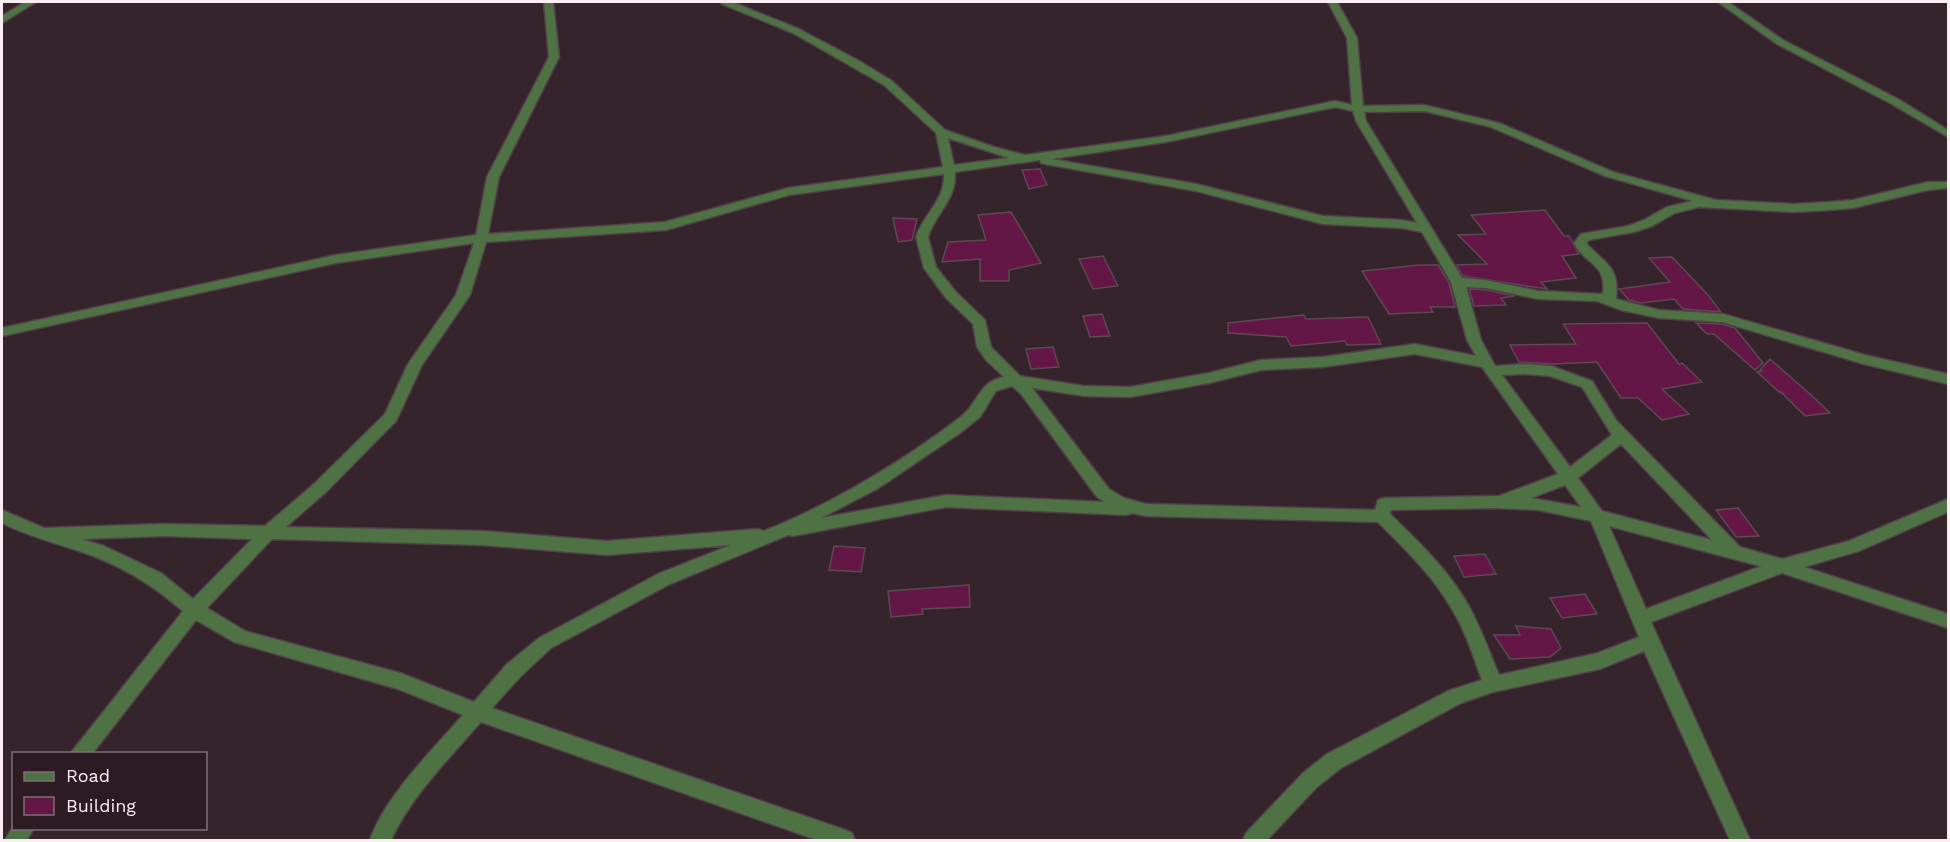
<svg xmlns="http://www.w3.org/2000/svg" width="1950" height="842" viewBox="0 0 1950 842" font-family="'Work Sans',sans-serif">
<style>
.building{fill:#641746;stroke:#5c4952;stroke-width:1.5}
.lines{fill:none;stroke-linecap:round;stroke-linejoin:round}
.minor-casing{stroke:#514049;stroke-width:3}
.minor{fill:#4f7244;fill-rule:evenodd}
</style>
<rect width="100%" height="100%" fill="#36242d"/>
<path class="building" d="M 1040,169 L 1047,185 L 1029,189 L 1022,170 Z
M 1545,210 L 1564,236 L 1569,236 L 1579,254 L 1562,256 L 1576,278 L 1541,282 L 1547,289 L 1463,276 L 1456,265 L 1487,264 L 1458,235 L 1486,234 L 1471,215 Z
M 1011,212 L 1041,263 L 1009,270 L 1009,281 L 980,281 L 980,259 L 942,262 L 948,242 L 986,240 L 978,215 Z
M 893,218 L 917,219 L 912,240 L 898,242 Z
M 1103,256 L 1118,286 L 1093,289 L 1079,259 Z
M 1672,257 L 1708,295 L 1721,312 L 1683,309 L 1674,299 L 1641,303 L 1629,300 L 1619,289 L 1670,282 L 1649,258 Z
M 1419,265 L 1438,265 L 1449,283 L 1455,307 L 1430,307 L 1433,312 L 1389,314 L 1362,271 Z
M 1469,289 L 1486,290 L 1515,296 L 1501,298 L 1506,305 L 1474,306 Z
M 1102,314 L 1110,336 L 1090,337 L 1083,316 Z
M 1304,315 L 1306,319 L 1368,317 L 1381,344 L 1347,345 L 1345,341 L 1291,346 L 1286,337 L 1228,333 L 1228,323 Z
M 1647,323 L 1679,364 L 1682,363 L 1702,382 L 1662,389 L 1689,414 L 1662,420 L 1638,398 L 1621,398 L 1597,362 L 1552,364 L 1519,362 L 1510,345 L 1576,344 L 1563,324 Z
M 1696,323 L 1722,324 L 1735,328 L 1763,363 L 1755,370 L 1714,334 L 1707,334 Z
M 1053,347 L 1059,367 L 1031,369 L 1026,349 Z
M 1770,359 L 1810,394 L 1830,413 L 1805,416 L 1781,392 L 1779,392 L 1757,372 L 1762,371 L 1760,370 Z
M 1738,508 L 1759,536 L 1736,537 L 1716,510 Z
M 834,546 L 865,548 L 861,572 L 829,570 Z
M 1485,554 L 1496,574 L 1464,577 L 1454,556 Z
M 969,585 L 970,607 L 922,609 L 923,614 L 891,617 L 888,591 Z
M 1585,594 L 1597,614 L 1562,618 L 1550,598 Z
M 1516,626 L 1551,629 L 1561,648 L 1550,657 L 1510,659 L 1494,635 L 1520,635 Z"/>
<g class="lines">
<defs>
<path id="minor" d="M 25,2 L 36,2 L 2,23 L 2,16 Z
M 544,2 L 553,2 L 559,57 L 499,177 L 488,234 L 665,222 L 788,188 L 943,167 L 936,133 L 884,85 L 793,33 L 722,4 L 721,2 L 732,2 L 799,29 L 861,62 L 892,81 L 945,130 L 994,147 L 1025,155 L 1166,136 L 1335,101 L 1352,105 L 1347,38 L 1328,2 L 1337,2 L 1357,38 L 1363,106 L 1424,105 L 1499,123 L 1613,172 L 1716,200 L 1794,204 L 1829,202 L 1853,200 L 1928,182 L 1948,182 L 1948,188 L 1928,190 L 1853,208 L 1829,210 L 1794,212 L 1699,207 L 1675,213 L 1652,226 L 1634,232 L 1589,240 L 1586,243 C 1605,264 1620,266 1616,299 L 1659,310 L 1723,314 L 1865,355 L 1948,374 L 1948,384 L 1864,364 L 1722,322 L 1659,318 L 1621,310 L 1597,301 L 1538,299 L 1486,288 L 1466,287 L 1481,340 L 1495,366 L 1525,364 L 1551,366 L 1592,381 L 1616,420 L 1740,547 L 1782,559 L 1849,541 L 1948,499 L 1948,512 L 1859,551 L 1804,567 L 1948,614 L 1948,628 L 1782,573 L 1651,622 L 1750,840 L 1730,840 L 1644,651 L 1600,669 L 1493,692 L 1461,703 L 1341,768 L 1317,787 L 1267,840 L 1243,840 L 1246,833 L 1303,773 L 1327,754 L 1448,691 L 1482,680 C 1473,656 1466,632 1453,611 C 1434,577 1406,550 1378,522 L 1146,516 L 1132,513 L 1126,515 L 946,507 L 793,536 L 788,535 L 670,584 L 551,648 L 520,677 L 492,708 L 845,830 L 852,833 L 855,840 L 817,840 L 481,722 C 450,757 410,798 391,840 L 370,840 C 384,798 433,749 463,715 L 398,689 L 234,642 L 196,620 L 92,754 L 70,754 L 183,611 C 153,586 129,570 93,556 C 62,544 31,538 2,523 L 2,510 L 44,528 L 164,524 L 265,526 L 314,484 L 385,414 L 408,364 L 456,295 L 474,243 L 336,263 L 2,336 L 2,328 L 336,255 L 476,235 L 487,177 L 549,57 ZM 1335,107 L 1353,111 L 1356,121 L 1417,223 L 1402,220 L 1323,216 L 1196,184 L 1051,159 L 1166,142 ZM 1424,111 L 1491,127 L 1605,176 L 1693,201 L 1667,207 L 1644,220 L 1628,226 L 1581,234 L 1574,243 C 1585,265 1607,263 1603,294 L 1538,291 L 1486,280 L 1462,278 L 1366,121 L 1364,112 ZM 948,138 L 1009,158 L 954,165 ZM 1040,160 L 1041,163 L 1045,164 L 1196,191 L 1323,224 L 1402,228 L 1422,232 L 1451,282 L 1467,340 L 1476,356 L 1415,344 L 1323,357 L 1261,360 L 1209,373 L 1130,387 L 1084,386 L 1020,376 L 991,347 L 985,320 L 956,292 L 936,267 L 928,237 C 936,213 957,199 955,172 ZM 944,174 C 945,200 924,214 916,237 L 924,268 L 946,298 L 973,324 L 977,347 L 986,360 L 1004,377 C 979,381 979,402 962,416 C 905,460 830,505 764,531 L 758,529 L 607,541 L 482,531 L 286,527 L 326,492 L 396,421 L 422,365 L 470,295 L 486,242 L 666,230 L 789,195 ZM 1415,354 L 1482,367 L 1558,474 L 1499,496 L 1384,498 L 1378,500 L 1375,510 L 1146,504 L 1124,498 L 1109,489 L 1032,388 L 1084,396 L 1130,397 L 1209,383 L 1261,370 L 1323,367 ZM 1525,374 L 1550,376 L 1582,387 L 1612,435 L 1570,467 L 1502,375 ZM 1012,386 L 1021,394 L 1097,497 L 1105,502 L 946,495 L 821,518 L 877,489 L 960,433 L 980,417 L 996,391 ZM 1621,444 L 1712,540 L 1602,511 L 1578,478 ZM 1565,485 L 1581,507 L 1531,498 ZM 1495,508 L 1538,510 L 1591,521 L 1639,637 L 1598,653 L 1499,675 C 1488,649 1479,622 1464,598 C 1444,566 1417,540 1390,514 L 1391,510 ZM 1609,526 L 1760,566 L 1762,566 L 1646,609 ZM 164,536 L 252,539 L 193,599 L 161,573 L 104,546 L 82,539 ZM 272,539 L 482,545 L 607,555 L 731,545 L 658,574 L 539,638 L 506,665 L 474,702 L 400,673 L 245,631 L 207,608 Z
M 1718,2 L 1728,2 L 1783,40 L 1898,99 L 1948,130 L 1948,137 L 1890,103 L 1777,44 Z
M 14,825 L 14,828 L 34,828 L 27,840 L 5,840 Z"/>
</defs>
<use href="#minor" class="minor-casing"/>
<use href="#minor" class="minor"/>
</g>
<rect width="1950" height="842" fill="none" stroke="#f9edf2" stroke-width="6"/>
<rect x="12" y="752" width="195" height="78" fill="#2c1b23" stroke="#7e6f76" stroke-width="1.5"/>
<rect x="24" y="772" width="30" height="9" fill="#4f7244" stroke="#7e6f76" stroke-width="1.5"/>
<text x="66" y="782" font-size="18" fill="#f9edf2">Road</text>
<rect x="24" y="797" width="30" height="18" fill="#641746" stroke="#7e6f76" stroke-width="1.5"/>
<text x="66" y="812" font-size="18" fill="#f9edf2">Building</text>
</svg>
